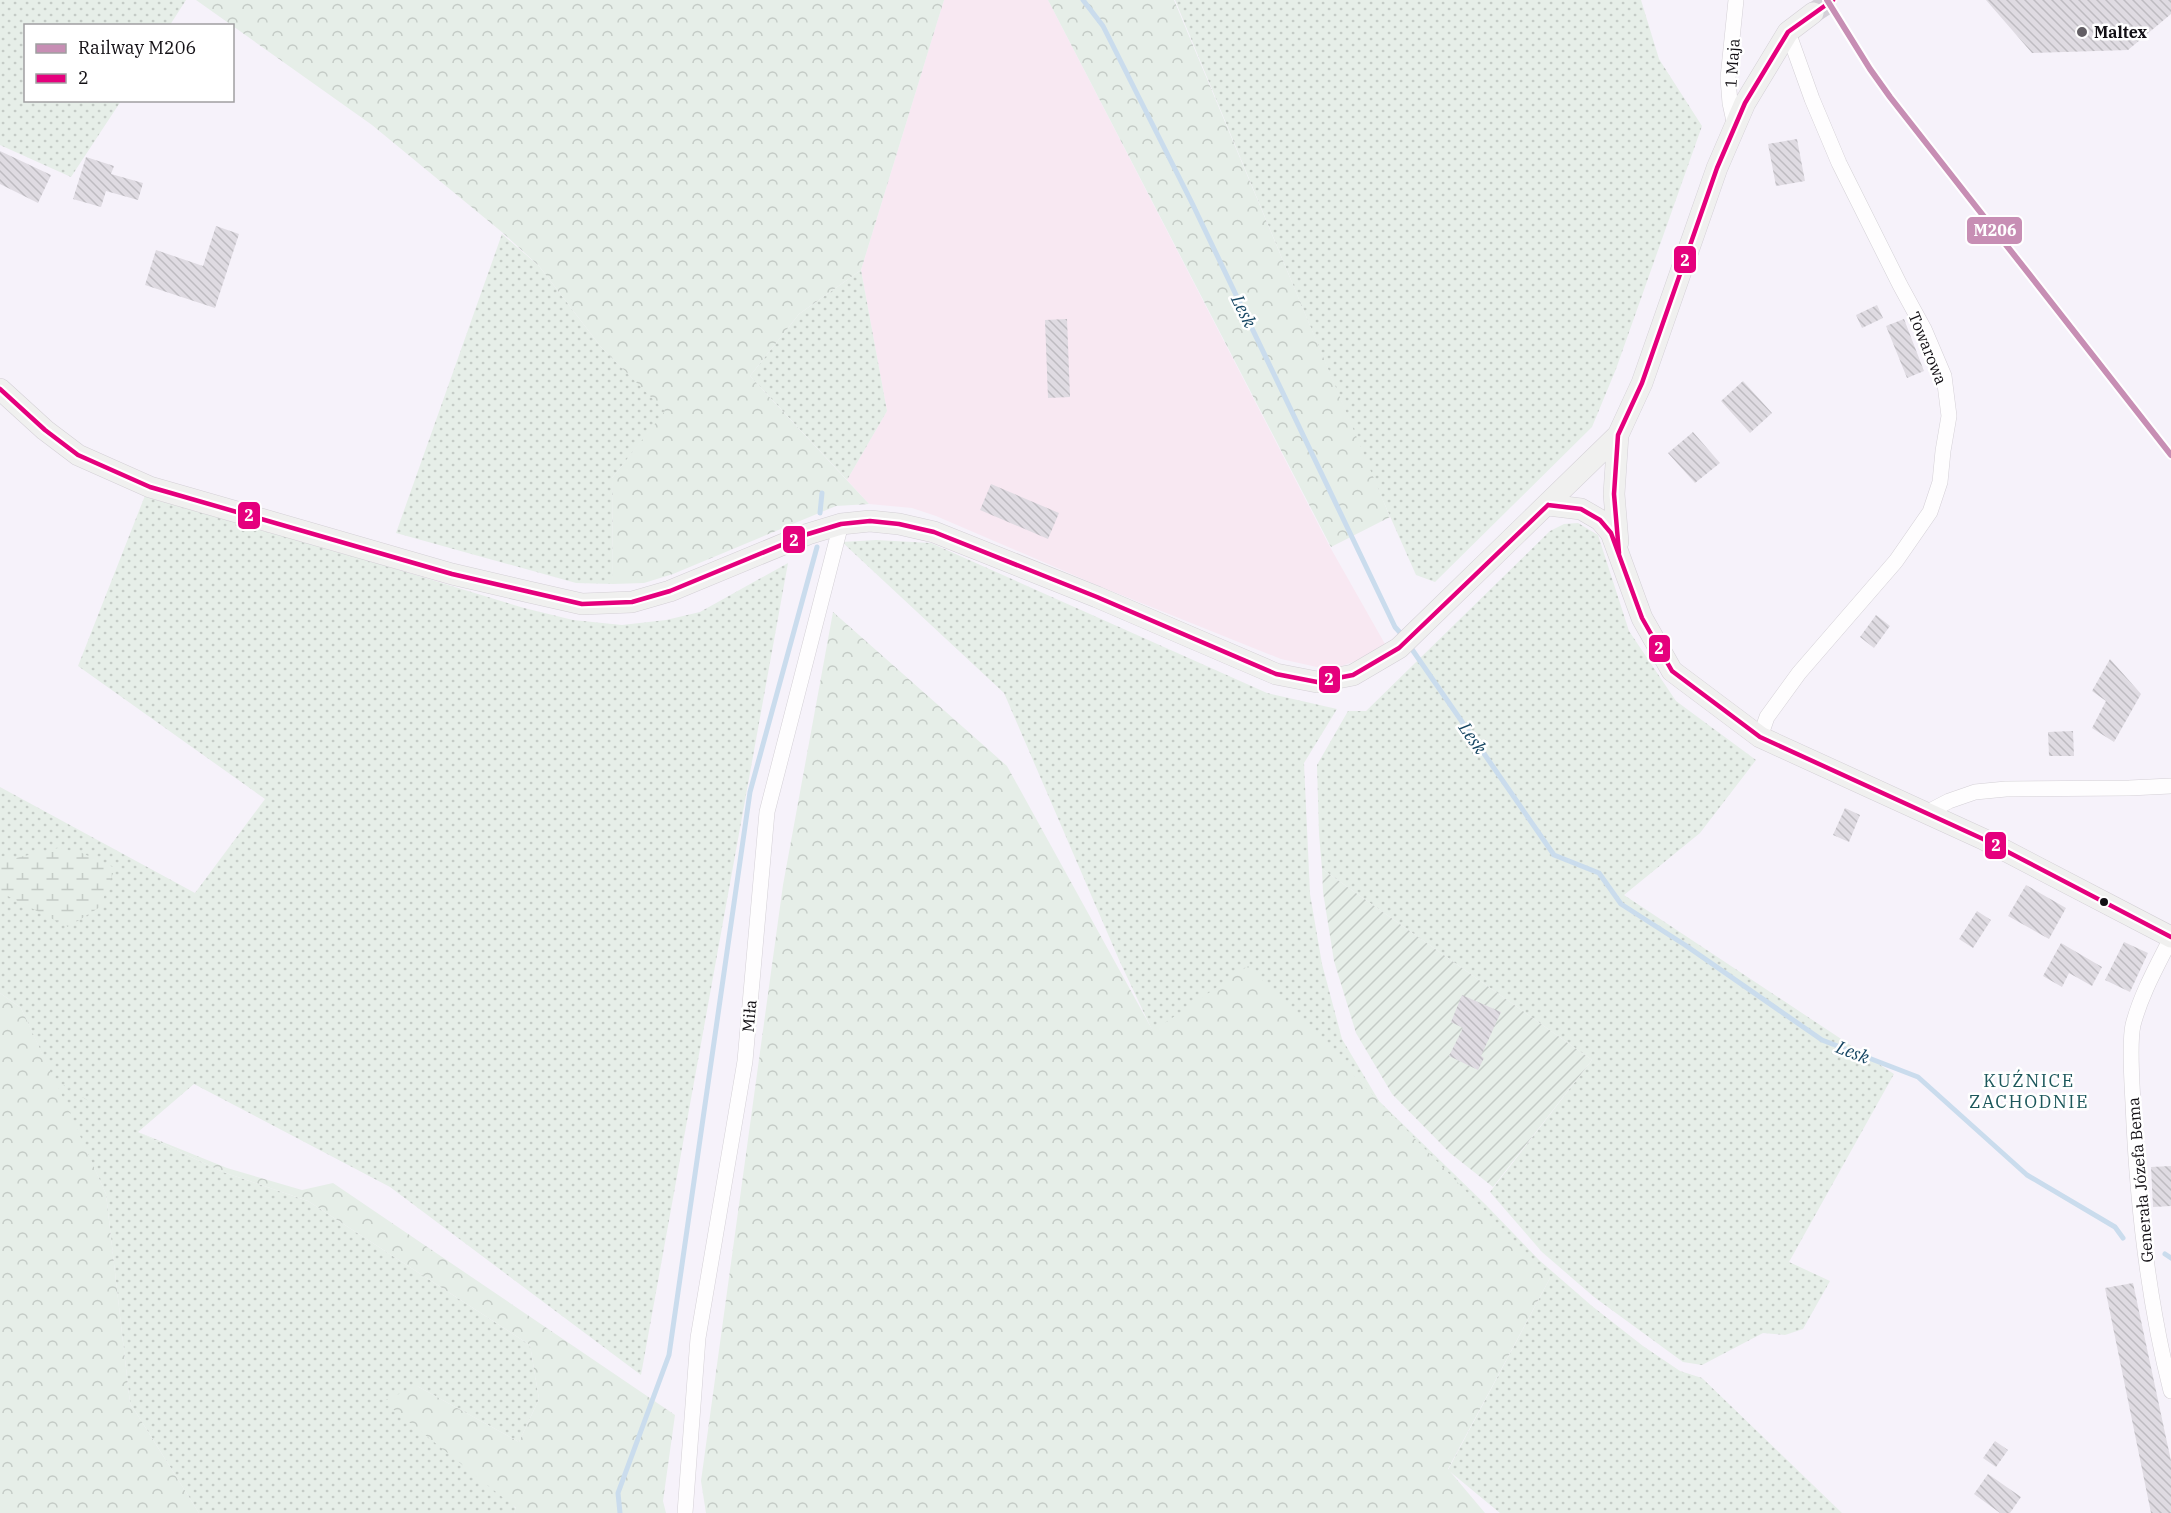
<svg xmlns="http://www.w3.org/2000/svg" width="2171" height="1513" viewBox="0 0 2171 1513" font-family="'IBM Plex Serif',serif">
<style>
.industrial{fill:#f8e8f2}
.grass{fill:url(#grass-dots)}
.forest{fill:url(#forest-crowns)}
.wetland{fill:url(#wetland-marsh)}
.garden{fill:url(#garden-furrows)}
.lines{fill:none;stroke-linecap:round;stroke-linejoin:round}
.stream{stroke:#cadced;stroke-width:5}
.building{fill:url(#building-back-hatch)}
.secondary-tunnel{stroke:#d4d0d8;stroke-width:21;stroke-dasharray:21 10;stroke-linecap:butt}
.street-casing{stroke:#d4d0d6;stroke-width:16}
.secondary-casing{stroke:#d4d0d6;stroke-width:22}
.street{stroke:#fefdfe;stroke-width:15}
.secondary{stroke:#f0f0ef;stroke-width:21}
.bus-1-casing{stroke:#fff;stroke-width:9}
.bus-1{stroke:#e5007d;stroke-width:4.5}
.rail-1-casing{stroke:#fff;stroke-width:10}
.rail-1{stroke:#c78eb4;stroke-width:6}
.poi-dot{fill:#625e64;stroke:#fff;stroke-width:2}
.bus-dot{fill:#120f14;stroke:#fff;stroke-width:2}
.labels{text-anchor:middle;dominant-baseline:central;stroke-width:5;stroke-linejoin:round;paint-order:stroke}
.poi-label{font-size:16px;font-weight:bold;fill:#120f14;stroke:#fff;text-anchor:start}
.street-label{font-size:16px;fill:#120f14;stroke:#fff}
.water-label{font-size:18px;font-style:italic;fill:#164663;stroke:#fff}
.neighbourhood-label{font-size:18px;letter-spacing:1.5px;fill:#1c575b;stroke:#fff}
.line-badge{stroke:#fff;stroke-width:2}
.badge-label{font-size:16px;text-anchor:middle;font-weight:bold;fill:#fff}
</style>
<defs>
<pattern id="grass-dots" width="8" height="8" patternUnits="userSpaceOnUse" patternTransform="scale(1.5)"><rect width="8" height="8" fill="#e6eee8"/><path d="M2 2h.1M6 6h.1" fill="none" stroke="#c4cbc6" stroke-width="1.8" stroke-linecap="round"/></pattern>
<pattern id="forest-crowns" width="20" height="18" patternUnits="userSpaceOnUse" patternTransform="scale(1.5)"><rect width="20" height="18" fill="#e6eee8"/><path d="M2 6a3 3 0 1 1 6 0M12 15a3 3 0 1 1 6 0" fill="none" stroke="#c4cbc6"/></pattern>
<pattern id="wetland-marsh" width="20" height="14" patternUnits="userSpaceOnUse" patternTransform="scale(1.5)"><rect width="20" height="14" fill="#e6eee8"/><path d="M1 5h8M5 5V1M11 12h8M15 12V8" fill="none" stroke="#c4cbc6"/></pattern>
<pattern id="garden-furrows" width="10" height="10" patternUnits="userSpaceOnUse" patternTransform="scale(1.5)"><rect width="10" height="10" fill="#e6eee8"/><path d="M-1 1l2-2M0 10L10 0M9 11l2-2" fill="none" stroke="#c4cbc6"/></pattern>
<pattern id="building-back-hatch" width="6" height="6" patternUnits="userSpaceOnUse" patternTransform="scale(1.5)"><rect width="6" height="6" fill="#dfdbe2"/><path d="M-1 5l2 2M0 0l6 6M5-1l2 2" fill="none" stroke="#bebbc1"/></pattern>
</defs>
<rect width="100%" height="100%" fill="#f6f2fa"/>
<path class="industrial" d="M 944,0 L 1048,0 L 1330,547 L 1385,644 L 1356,661 L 1330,670 L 1281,659 L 1099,586 L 936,516 L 912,508 L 869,504 L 847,480 L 887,411 L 861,270 Z"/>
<path class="grass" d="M 0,0 L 186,0 L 170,25 L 26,26 L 26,100 L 121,101 L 71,177 L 0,145 Z
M 1175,0 L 1641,0 L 1659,59 L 1702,126 L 1616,369 L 1592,427 L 1435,582 L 1416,575 L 1373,478 Z
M 502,234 L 539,266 L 601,347 L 666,411 L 612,478 L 613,584 L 576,583 L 396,533 Z
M 861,270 L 887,411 L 847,480 L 750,376 L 799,314 Z
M 146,493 L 524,608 L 573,620 L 622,625 L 666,620 L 700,612 L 788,563 L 641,1375 L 390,1187 L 194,1084 L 138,1132 L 223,1172 L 308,1201 L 530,1345 L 539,1399 L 519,1442 L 417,1386 L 516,1509 L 514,1513 L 199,1513 L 130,1403 L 106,1194 L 21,1008 L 0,993 L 0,787 L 195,893 L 265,799 L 78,666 Z
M 1578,523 L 1598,535 L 1629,631 L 1676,701 L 1756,760 L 1700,833 L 1624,895 L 1894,1074 L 1789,1262 L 1830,1281 L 1803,1329 L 1785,1335 L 1763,1333 L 1702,1365 L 1683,1362 L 1594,1297 L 1542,1252 L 1490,1192 L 1592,1060 L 1322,869 L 1319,834 L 1317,765 L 1348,711 L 1366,711 L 1550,531 L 1564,524 Z
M 876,540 L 931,543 L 1267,693 L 1337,709 L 1304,763 L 1310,894 L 1322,964 L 1342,1039 L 1379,1101 L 1486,1205 L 1539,1260 L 1592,1306 L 1643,1346 L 1680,1371 L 1702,1378 L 1842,1513 L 1500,1513 L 1448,1470 L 1550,1278 L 1153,1032 L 1120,962 L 1004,693 L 842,542 Z"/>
<path class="forest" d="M 196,0 L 944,0 L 861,270 L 799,314 L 750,376 L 869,504 L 836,506 L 673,574 L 644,583 L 613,584 L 612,478 L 665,411 L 601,347 L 539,266 L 503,233 L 372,125 Z
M 1048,0 L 1174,0 L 1390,517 L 1331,547 Z
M 833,612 L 1007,766 L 1153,1031 L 1248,966 L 1550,1278 L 1448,1469 L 1485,1513 L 706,1513 L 701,1481 L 783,885 Z
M 0,993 L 21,1008 L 54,1079 L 138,1132 L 227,1168 L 302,1190 L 333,1183 L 675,1415 L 663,1501 L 666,1513 L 514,1513 L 516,1508 L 383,1401 L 417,1386 L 519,1442 L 539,1399 L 530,1345 L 308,1201 L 223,1172 L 138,1132 L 55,1080 L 106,1194 L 130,1403 L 199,1513 L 0,1513 Z"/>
<path class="wetland" d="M 58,848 L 82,853 L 115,868 L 100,907 L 68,927 L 0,892 L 0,856 L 16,858 Z"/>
<path class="garden" d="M 1322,869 L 1592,1060 L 1493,1187 L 1450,1153 L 1392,1094 L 1356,1033 L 1334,961 L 1323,892 Z"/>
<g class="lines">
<path class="stream" d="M 1083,0 L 1103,26 L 1192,203 L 1395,627 L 1404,637
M 820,513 L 822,493
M 1409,645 L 1554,855 L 1599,873 L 1621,904 L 1685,945 L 1822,1040 L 1918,1077 L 2027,1175 L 2115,1227 L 2123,1238
M 2165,1254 L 2171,1258
M 620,1513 L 618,1493 L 669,1355 L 750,792 L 817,547"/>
</g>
<path class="building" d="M 1986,0 L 2171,0 L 2171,14 L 2128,50 L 2032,53 Z
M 1797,139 L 1805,181 L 1776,186 L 1768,144 Z
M 0,151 L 51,175 L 38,203 L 0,184 Z
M 86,157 L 114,166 L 111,174 L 143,183 L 138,200 L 106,191 L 101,207 L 73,199 Z
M 216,226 L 239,234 L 215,308 L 145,285 L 156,250 L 203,266 Z
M 1877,305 L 1883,318 L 1862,328 L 1856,315 Z
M 1067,319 L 1070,397 L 1048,398 L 1045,320 Z
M 1904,319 L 1924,371 L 1907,378 L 1886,326 Z
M 1743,381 L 1772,413 L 1750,433 L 1721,401 Z
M 1693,432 L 1720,463 L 1695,483 L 1668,453 Z
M 991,484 L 1059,513 L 1048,539 L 980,510 Z
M 1876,615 L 1890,626 L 1874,648 L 1860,637 Z
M 2110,659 L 2141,694 L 2114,742 L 2092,728 L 2106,701 L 2092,691 Z
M 2073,731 L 2074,756 L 2049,756 L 2048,732 Z
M 1845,808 L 1860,815 L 1849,842 L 1833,835 Z
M 2026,885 L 2066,908 L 2049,939 L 2008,916 Z
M 1977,911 L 1991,920 L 1973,948 L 1959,939 Z
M 2124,942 L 2148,953 L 2130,992 L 2105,980 Z
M 2061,943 L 2102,967 L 2092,986 L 2069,973 L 2062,987 L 2043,976 Z
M 1462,995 L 1501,1012 L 1481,1056 L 1484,1058 L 1478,1070 L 1449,1056 L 1463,1028 L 1451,1022 Z
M 2171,1166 L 2171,1206 L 2153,1207 L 2151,1167 Z
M 2133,1283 L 2171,1461 L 2171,1513 L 2151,1513 L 2105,1288 Z
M 1995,1441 L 2008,1450 L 1996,1467 L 1983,1458 Z
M 1988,1474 L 2021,1497 L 2010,1513 L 2000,1513 L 1974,1494 Z"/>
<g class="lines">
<path class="secondary-tunnel" d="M 1813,13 L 1833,0"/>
<defs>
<path id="street" d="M 1735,126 L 1730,103 L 1728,78 L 1736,0
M 1760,737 L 1767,717 L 1799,673 L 1896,561 L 1930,512 L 1940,482 L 1943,451 L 1949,416 L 1944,376 L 1924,329 L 1900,285 L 1839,163 L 1812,99 L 1788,32
M 1926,813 L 1949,801 L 1975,792 L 2006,789 L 2129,788 L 2171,786
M 2171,938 C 2157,966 2141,994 2133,1025 C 2129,1043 2132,1083 2133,1103 C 2137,1200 2147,1297 2171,1391
M 685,1513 L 698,1338 L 745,1061 L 767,812 L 841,524"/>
<path id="secondary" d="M 0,389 L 45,430 L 78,455 L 150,487 L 452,574 L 529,592 L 582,604 L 632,602 L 670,591 L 808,534 L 841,524 L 870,521 L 899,524 L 934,532 L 1097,597 L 1276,674 L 1317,682 L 1353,675 L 1399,648 L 1618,435
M 1548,505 L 1581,509 L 1600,520 L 1611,533 L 1642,618 L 1672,671 L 1760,737 L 1983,839 L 2171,937
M 1618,542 L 1614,494 L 1618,435 L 1642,383 L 1717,168 L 1745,103 L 1788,32 L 1813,13"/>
</defs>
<use href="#street" class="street-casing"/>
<use href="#secondary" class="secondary-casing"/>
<use href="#street" class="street"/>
<use href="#secondary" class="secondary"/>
<defs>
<path id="bus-1" d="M 0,389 L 45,430 L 78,455 L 150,487 L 452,574 L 582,604 L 632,602 L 670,591 L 808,534 L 841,524 L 870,521 L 899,524 L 934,532 L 1097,597 L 1276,674 L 1317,682 L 1353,675 L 1399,648 L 1548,505
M 1548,505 L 1581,509 L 1600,520 L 1611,533 L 1642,618 L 1672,671 L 1760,737 L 1983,839 L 2171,937
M 1619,553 L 1614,494 L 1618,435 L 1642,383 L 1717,168 L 1745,103 L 1788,32 L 1833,0"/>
</defs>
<use href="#bus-1" class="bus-1-casing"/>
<use href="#bus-1" class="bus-1"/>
<defs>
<path id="rail-1" d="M 1827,0 L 1870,69 L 1890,97 L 2171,455"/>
</defs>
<use href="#rail-1" class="rail-1-casing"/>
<use href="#rail-1" class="rail-1"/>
</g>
<circle class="poi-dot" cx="2082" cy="32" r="6"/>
<circle class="bus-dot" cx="2104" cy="902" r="5"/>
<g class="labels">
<g class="poi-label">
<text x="2094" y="32">Maltex</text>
</g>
<g class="street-label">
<text transform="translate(1732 63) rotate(-86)">1 Maja</text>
<text transform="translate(1928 348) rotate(68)">Towarowa</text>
<text transform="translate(749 1016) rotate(-85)">Miła</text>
<text transform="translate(2140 1180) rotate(-95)">Generała Józefa Bema</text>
</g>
<g class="water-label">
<text transform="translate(1244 311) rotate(64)">Lesk</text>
<text transform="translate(1473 738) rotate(55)">Lesk</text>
<text transform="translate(1853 1052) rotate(21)">Lesk</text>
</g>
<g class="neighbourhood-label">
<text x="2029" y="1080">KUŹNICE<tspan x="2029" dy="21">ZACHODNIE</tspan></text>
</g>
</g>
<g class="line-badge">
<rect x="1966" y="216" width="57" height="29" rx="6" fill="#c78eb4"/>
<rect x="1673" y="245" width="24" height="29" rx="6" fill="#e5007d"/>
<rect x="237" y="501" width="24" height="29" rx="6" fill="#e5007d"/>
<rect x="782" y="525" width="24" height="29" rx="6" fill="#e5007d"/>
<rect x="1648" y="634" width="23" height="29" rx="6" fill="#e5007d"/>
<rect x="1318" y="665" width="23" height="29" rx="6" fill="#e5007d"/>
<rect x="1984" y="831" width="23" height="29" rx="6" fill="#e5007d"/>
</g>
<g class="badge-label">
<text x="1995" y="236">M206</text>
<text x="1685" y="266">2</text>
<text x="249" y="521">2</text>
<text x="794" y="546">2</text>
<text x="1659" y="654">2</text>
<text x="1329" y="685">2</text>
<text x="1996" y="851">2</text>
</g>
<rect x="24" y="24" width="210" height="78" fill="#ffffff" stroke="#a09fa1" stroke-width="1.5"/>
<rect x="36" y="44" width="30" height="9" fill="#c78eb4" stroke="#a09fa1" stroke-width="1.5"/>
<text x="78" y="54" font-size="18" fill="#120f14">Railway M206</text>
<rect x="36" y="74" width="30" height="9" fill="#e5007d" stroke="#a09fa1" stroke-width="1.5"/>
<text x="78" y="84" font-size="18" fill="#120f14">2</text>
</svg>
